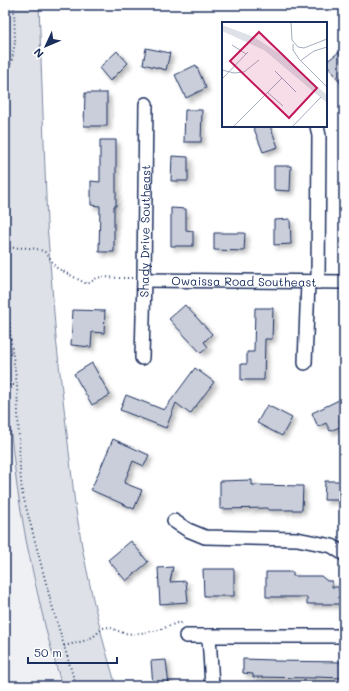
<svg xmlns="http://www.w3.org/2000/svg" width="349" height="691" viewBox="0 0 349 691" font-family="Mali,sans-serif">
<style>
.built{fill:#eff0f4}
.green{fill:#dee1e7;stroke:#7c88a2}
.building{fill:#caceda;stroke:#1b2f5e;filter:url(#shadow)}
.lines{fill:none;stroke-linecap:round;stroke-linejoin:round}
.minor-casing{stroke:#1b2f5e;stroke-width:16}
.path{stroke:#1b2f5e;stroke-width:2;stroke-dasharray:1 3;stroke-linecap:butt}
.minor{stroke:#fff;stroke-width:13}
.labels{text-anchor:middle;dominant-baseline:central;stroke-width:3;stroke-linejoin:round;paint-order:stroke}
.street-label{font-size:12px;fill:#1b2f5e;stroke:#fff}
.inset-road{fill:none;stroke:#a4acbf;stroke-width:1}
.view{fill:#c2185b;fill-opacity:0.15;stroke:#c2185b;stroke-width:2}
.inset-edge{fill:none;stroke:#1b2f5e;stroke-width:2}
</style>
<defs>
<filter id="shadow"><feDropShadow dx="3.5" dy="3.5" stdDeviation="2" flood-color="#0004"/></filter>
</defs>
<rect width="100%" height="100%" fill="#fff"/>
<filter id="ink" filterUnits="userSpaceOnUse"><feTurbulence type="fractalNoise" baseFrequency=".025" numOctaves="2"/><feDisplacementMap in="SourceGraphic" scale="8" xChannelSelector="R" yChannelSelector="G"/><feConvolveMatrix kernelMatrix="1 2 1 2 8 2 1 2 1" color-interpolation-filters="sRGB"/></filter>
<g filter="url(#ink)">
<path class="built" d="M 5,413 L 7,415 L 35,588 L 64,686 L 5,686 Z"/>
<path class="green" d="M 5,5 L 39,5 L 47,224 L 56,338 L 75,504 L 83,552 L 93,599 L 104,644 L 116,686 L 62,686 L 47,634 L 36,587 L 26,540 L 17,487 L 5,384 Z"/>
<path class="building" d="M 146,48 L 170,53 L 166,70 L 143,64 Z
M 117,51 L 128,63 L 110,81 L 99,68 Z
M 339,52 L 344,59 L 344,87 L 326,63 L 326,62 Z
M 196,65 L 206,88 L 186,98 L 175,75 Z
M 85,93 L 107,93 L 107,126 L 84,126 Z
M 185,110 L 202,110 L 201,142 L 184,142 Z
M 253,126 L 270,126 L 278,147 L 263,152 Z
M 100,140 L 116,140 L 116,206 L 114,206 L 114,252 L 99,252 L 100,206 L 91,205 L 91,181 L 100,182 Z
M 172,156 L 188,157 L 188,181 L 171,181 Z
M 274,166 L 291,166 L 290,191 L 274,190 Z
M 171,208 L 186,209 L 186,230 L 193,231 L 193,246 L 171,246 Z
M 290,219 L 291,244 L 274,245 L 274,220 Z
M 214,233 L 245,233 L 244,251 L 214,250 Z
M 185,305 L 212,334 L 204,342 L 208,347 L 201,353 L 169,319 Z
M 255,308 L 273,308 L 272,339 L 265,339 L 264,380 L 241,380 L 241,364 L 247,364 L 247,352 L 254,352 Z
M 73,310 L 105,311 L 104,333 L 92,332 L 91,347 L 71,345 Z
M 92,363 L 110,395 L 92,405 L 74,374 Z
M 195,368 L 214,382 L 190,414 L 176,403 L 166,428 L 120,410 L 126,395 L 164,410 Z
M 341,399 L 344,405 L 344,417 L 339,420 L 342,426 L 330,431 L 326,423 L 318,427 L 312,413 Z
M 267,405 L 292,418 L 282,436 L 257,423 Z
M 113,439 L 149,455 L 144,466 L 133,461 L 124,483 L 142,490 L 134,509 L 91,490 Z
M 252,480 L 252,485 L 303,486 L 302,510 L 268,510 L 268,508 L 220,509 L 220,481 Z
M 325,481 L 344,481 L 344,500 L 324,500 Z
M 131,541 L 148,562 L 126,581 L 108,560 Z
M 173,567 L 170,582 L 186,581 L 188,602 L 160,604 L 158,568 Z
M 203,569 L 234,569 L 234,596 L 204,596 Z
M 266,572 L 293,572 L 293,576 L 321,576 L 327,581 L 332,581 L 332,587 L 339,587 L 339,591 L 344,591 L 344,604 L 307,604 L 307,597 L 266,597 Z
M 243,659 L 274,660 L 274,661 L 344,662 L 344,678 L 315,677 L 315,678 L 253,677 L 253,674 L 243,673 Z
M 166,660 L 169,686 L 153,686 L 151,661 Z"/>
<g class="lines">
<defs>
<g id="minor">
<path d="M 317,126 L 319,136 L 318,282"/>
<path id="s1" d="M 144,280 L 344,282"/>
<path id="s2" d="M 142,358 L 144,278 L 146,104"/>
<path d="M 305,363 L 308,282"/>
<path d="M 174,521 L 188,530 L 205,537 L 297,539 L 332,546 L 344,554"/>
<path d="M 186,636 L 344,636"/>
<path d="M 209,636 L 212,686"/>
</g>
</defs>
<use href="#minor" class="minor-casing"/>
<path class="path" d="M 5,79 L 12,60 L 15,42 L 14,5
M 5,248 C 15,248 38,246 46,253 C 51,257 52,264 57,268 L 85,283 L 89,283 L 97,278 L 102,277 L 121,278 L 133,278
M 5,271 L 11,342 L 17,385 L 20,469 L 22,492 L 51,602 L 76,686
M 5,385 L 17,385
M 64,646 L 87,640 L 94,636 L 103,628 L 109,627 L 123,633 L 134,634 L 159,630 L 177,623 L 184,623"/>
<use href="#minor" class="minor"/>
</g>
</g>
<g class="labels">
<g class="street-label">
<text stroke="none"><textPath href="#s2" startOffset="127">Shady Drive Southeast</textPath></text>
<text stroke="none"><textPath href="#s1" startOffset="100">Owaissa Road Southeast</textPath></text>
</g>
</g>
<g transform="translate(222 22)">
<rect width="105" height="105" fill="#fff"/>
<path d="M 0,3 L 32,15 L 58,32 L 105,73 L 105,81 L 42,28 L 0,9 Z" fill="#dee1e7"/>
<path class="inset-road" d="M 69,0 L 70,18 L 76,25 L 82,26 L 105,17M 71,22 L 71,28 L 77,37 L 105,65M 10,23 L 24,32M 78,39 L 92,29 L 105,25M 0,48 L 12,51 L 22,50 L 37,38M 53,49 L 74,70M 0,57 L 26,30M 45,70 L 61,84M 11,105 L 60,56M 70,105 L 99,75"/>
<path class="view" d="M 37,10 L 95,66 L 67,96 L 8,39 Z"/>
<rect width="105" height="105" class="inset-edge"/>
</g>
<rect width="349" height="691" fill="none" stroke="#fff" stroke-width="20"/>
<rect x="10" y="10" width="329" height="671" fill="none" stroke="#1b2f5e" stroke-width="1.5" filter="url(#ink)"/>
<g transform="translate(46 46) rotate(226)" stroke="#ffffff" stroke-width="3" paint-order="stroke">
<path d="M0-3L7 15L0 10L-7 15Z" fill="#1b2f5e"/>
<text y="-6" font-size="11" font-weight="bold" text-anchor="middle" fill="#1b2f5e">N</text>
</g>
<path d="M28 657v6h89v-6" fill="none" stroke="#1b2f5e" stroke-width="2"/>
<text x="34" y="657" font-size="12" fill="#1b2f5e" stroke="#ffffff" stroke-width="3" paint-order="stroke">50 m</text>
</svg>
